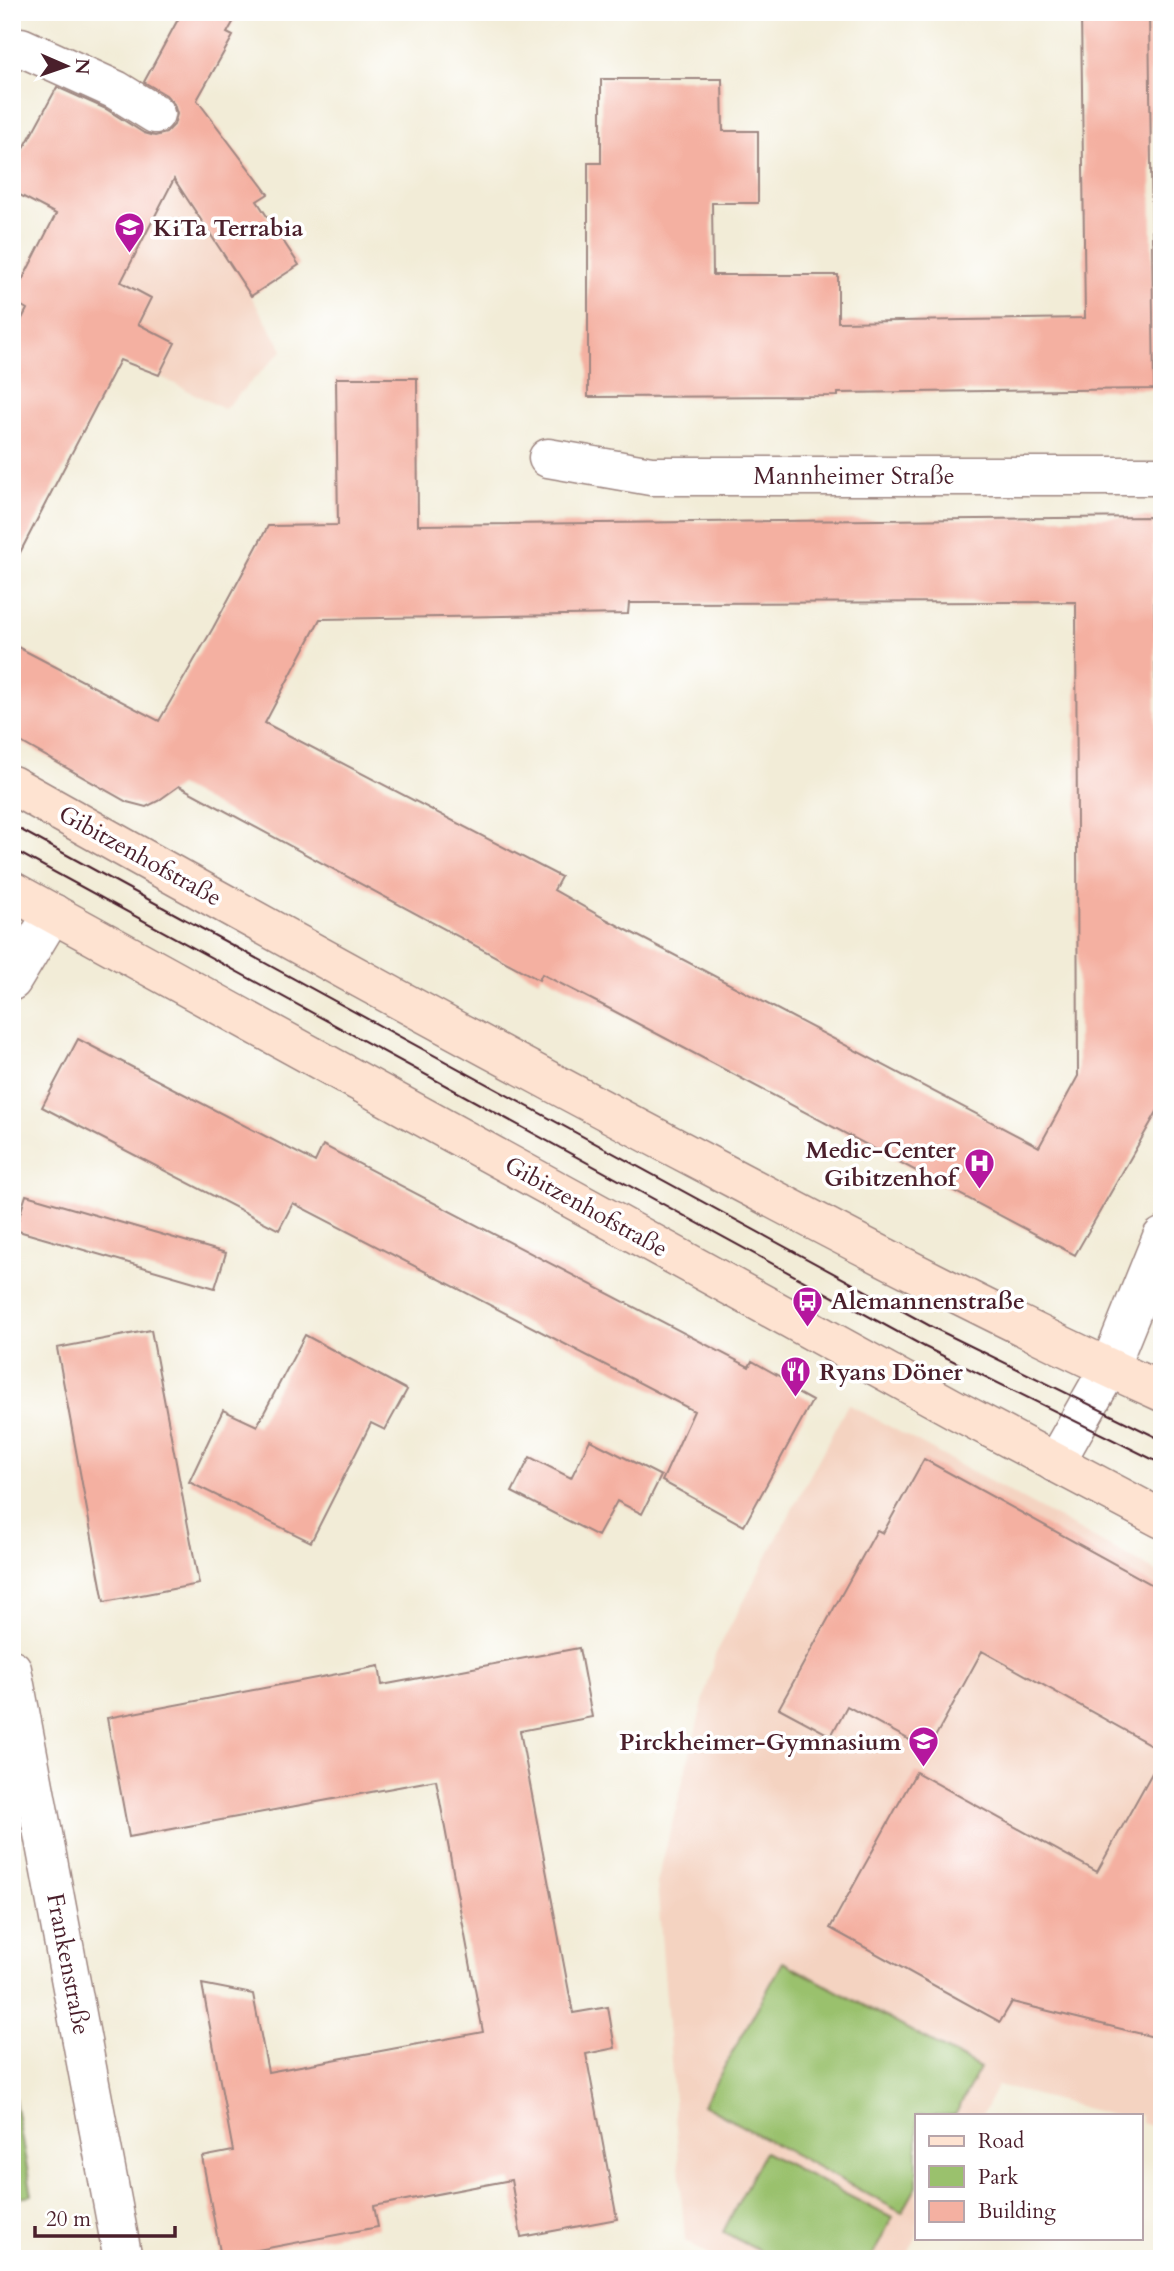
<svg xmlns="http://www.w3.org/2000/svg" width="1174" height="2271" viewBox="0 0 1174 2271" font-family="Cardo,serif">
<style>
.built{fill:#f4d3c1}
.green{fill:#9ac16d;stroke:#72704c;stroke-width:2}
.building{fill:#f4b0a1;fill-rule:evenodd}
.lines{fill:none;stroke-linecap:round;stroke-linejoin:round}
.minor-casing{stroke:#9e8681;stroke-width:41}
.secondary-casing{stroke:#9e8681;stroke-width:41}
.minor{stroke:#fff;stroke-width:38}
.secondary{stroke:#fee3d1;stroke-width:38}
.tram{stroke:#4a1f2b;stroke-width:2}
.labels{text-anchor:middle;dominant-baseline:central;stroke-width:7;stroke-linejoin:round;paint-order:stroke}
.poi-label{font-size:24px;font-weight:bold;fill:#4a1f2b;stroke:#fff;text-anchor:start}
.street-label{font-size:24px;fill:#4a1f2b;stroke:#fff}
</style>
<rect width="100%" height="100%" fill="#fff"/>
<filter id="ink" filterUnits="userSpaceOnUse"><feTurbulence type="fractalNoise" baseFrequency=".0143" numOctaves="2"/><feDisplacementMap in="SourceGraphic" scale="14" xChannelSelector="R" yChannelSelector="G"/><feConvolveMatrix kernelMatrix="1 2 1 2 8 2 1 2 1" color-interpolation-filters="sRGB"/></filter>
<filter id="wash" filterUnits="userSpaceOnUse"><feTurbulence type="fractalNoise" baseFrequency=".00686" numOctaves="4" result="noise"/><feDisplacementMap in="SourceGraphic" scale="28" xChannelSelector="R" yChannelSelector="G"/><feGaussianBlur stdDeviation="1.57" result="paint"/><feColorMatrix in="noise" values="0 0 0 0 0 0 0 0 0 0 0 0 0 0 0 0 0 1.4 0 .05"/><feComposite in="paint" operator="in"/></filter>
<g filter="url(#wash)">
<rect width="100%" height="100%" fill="#f2ecd7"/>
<path class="built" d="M 154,149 L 251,296 L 283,350 L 224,409 L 12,301 Z
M 848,1404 L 1162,1575 L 1162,2129 L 1141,2123 L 1141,2115 L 1111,2115 L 998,2085 L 982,2115 L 917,2115 L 917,2236 L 905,2259 L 714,2259 L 685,2241 L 657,1883 L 715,1655 Z"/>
<path class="green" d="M 783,1962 L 980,2068 L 955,2115 L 917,2115 L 917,2186 L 902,2213 L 703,2105 Z
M 12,2085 L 32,2195 L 12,2199 Z
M 764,2152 L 892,2218 L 871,2259 L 775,2259 L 723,2232 Z"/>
<g id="blocks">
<path class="building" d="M 182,12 L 239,12 L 227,33 L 233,36 L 197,100 L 268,194 L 257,201 L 299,265 L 251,296 L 174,179 L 121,282 L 151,298 L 138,324 L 175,343 L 159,375 L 120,360 L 12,568 L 12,338 L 27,309 L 12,300 L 56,214 L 12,191 L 12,170 L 57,87 L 106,109 L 144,133 L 155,136 L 166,133 L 174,125 L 177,114 L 174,104 L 166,95 L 144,82 Z
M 1081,12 L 1149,12 L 1154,389 L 838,393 L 838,396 L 588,397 L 588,163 L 601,163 L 601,79 L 722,79 L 723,131 L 758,131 L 758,203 L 712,203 L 713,275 L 838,275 L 838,322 L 1085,318 Z
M 336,378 L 417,378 L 418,525 L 1153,517 L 1162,1103 L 1075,1255 L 612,1010 L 542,974 L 539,980 L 179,786 L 158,801 L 146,807 L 127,802 L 12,737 L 12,644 L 159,721 L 213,628 L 268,526 L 338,525 ZM 1076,602 L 1078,1076 L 1039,1147 L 602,917 L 554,890 L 561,877 L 265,723 L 320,619 L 628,614 L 629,603 Z
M 78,1039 L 315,1162 L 323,1145 L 749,1367 L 752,1361 L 795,1385 L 792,1390 L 812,1401 L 744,1526 L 662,1481 L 694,1411 L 293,1203 L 279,1230 L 42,1107 Z
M 26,1195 L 226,1253 L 215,1288 L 15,1230 Z
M 151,1330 L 199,1584 L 104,1602 L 57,1348 Z
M 305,1335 L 407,1390 L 385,1430 L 371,1423 L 311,1542 L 189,1482 L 223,1410 L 257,1426 Z
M 590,1440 L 661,1476 L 642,1514 L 617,1501 L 598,1536 L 512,1492 L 530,1457 L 571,1478 Z
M 924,1459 L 1162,1590 L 1162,1751 L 982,1651 L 928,1750 L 847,1706 L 831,1736 L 779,1708 L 877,1530 L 883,1533 Z
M 579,1648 L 592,1717 L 520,1731 L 573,2013 L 608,2007 L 615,2048 L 586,2054 L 617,2219 L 521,2237 L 511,2180 L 374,2206 L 378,2227 L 221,2257 L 202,2157 L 233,2151 L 202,1984 L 253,1994 L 268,2072 L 483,2032 L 436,1780 L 129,1837 L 107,1718 L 379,1666 L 382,1685 Z
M 1162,1755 L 1162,2039 L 1012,2002 L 1000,2022 L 830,1928 L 916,1772 L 1097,1872 Z"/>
</g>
</g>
<g filter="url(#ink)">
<use href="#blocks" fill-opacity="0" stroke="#9e8681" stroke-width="2"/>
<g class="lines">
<defs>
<path id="minor" d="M 12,51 L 21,47 L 116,90 L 155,114
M 548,458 L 651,476 L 1162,476
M 12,981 L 53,913
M 1055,1463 L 1109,1368 L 1162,1237
M 12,1669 L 123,2259"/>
<path id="secondary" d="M 12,785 C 246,916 480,1046 718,1170 C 864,1247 1011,1324 1162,1392
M 12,891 L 956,1410 L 1162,1519"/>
</defs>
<use href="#minor" class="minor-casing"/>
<use href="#secondary" class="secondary-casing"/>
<use href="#minor" class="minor"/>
<use href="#secondary" class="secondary"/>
<path class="tram" d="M 12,825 L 932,1327 L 1162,1440
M 12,849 L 925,1347 L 1162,1464"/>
</g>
</g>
<defs>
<symbol id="school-pin" viewBox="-11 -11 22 30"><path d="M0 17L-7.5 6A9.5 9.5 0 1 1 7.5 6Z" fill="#b5179e" stroke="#fff"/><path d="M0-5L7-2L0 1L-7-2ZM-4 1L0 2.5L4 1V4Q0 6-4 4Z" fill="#fff"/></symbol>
<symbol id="hospital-pin" viewBox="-11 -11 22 30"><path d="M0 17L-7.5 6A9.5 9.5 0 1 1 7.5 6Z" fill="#b5179e" stroke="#fff"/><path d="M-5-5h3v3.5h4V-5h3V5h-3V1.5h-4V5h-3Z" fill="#fff"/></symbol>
<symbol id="bus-pin" viewBox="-11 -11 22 30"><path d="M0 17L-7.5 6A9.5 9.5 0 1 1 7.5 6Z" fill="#b5179e" stroke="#fff"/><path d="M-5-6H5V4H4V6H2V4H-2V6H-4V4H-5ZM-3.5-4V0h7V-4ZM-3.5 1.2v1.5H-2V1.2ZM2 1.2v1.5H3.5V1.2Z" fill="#fff"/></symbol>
<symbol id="restaurant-pin" viewBox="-11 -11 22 30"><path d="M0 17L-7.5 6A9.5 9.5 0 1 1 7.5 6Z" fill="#b5179e" stroke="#fff"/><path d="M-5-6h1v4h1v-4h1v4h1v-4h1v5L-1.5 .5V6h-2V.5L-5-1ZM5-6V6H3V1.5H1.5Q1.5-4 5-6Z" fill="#fff"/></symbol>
</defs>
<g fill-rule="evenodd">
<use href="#school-pin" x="112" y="210" width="35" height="47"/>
<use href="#hospital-pin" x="962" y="1146" width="35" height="47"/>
<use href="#bus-pin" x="790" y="1284" width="35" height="47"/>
<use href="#restaurant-pin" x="778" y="1354" width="35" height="47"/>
<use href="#school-pin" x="906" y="1724" width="35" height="47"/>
</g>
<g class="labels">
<g class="poi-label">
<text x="153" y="228">KiTa Terrabia</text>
<text x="956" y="1150" text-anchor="end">Medic-Center<tspan x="956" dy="28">Gibitzenhof</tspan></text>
<text x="831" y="1301">Alemannenstraße</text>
<text x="819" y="1372">Ryans Döner</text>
<text x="901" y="1742" text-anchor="end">Pirckheimer-Gymnasium</text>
</g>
<g class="street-label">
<text x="854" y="476">Mannheimer Straße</text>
<text transform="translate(140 856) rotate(29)">Gibitzenhofstraße</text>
<text transform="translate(586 1207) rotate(29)">Gibitzenhofstraße</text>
<text transform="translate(68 1964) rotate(79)">Frankenstraße</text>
</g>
</g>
<rect width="1174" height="2271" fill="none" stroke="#fff" stroke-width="42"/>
<rect x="915" y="2114" width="228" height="126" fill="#ffffff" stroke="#b7a5aa" stroke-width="2"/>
<rect x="929" y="2136" width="35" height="10" fill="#fee3d1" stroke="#b7a5aa" stroke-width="2"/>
<text x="978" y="2148" font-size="21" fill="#4a1f2b">Road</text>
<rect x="929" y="2166" width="35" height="21" fill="#9ac16d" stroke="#b7a5aa" stroke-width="2"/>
<text x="978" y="2184" font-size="21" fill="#4a1f2b">Park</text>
<rect x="929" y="2201" width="35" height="21" fill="#f4b0a1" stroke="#b7a5aa" stroke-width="2"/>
<text x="978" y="2218" font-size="21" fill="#4a1f2b">Building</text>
<g transform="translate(66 66) rotate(92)" stroke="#ffffff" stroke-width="5" paint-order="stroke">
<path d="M0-5L12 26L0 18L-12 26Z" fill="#4a1f2b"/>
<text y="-10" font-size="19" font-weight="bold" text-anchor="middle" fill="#4a1f2b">N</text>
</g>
<path d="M35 2226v10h140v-10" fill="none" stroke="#4a1f2b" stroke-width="3.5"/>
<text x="46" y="2226" font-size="21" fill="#4a1f2b" stroke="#ffffff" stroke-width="5" paint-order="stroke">20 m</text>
</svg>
